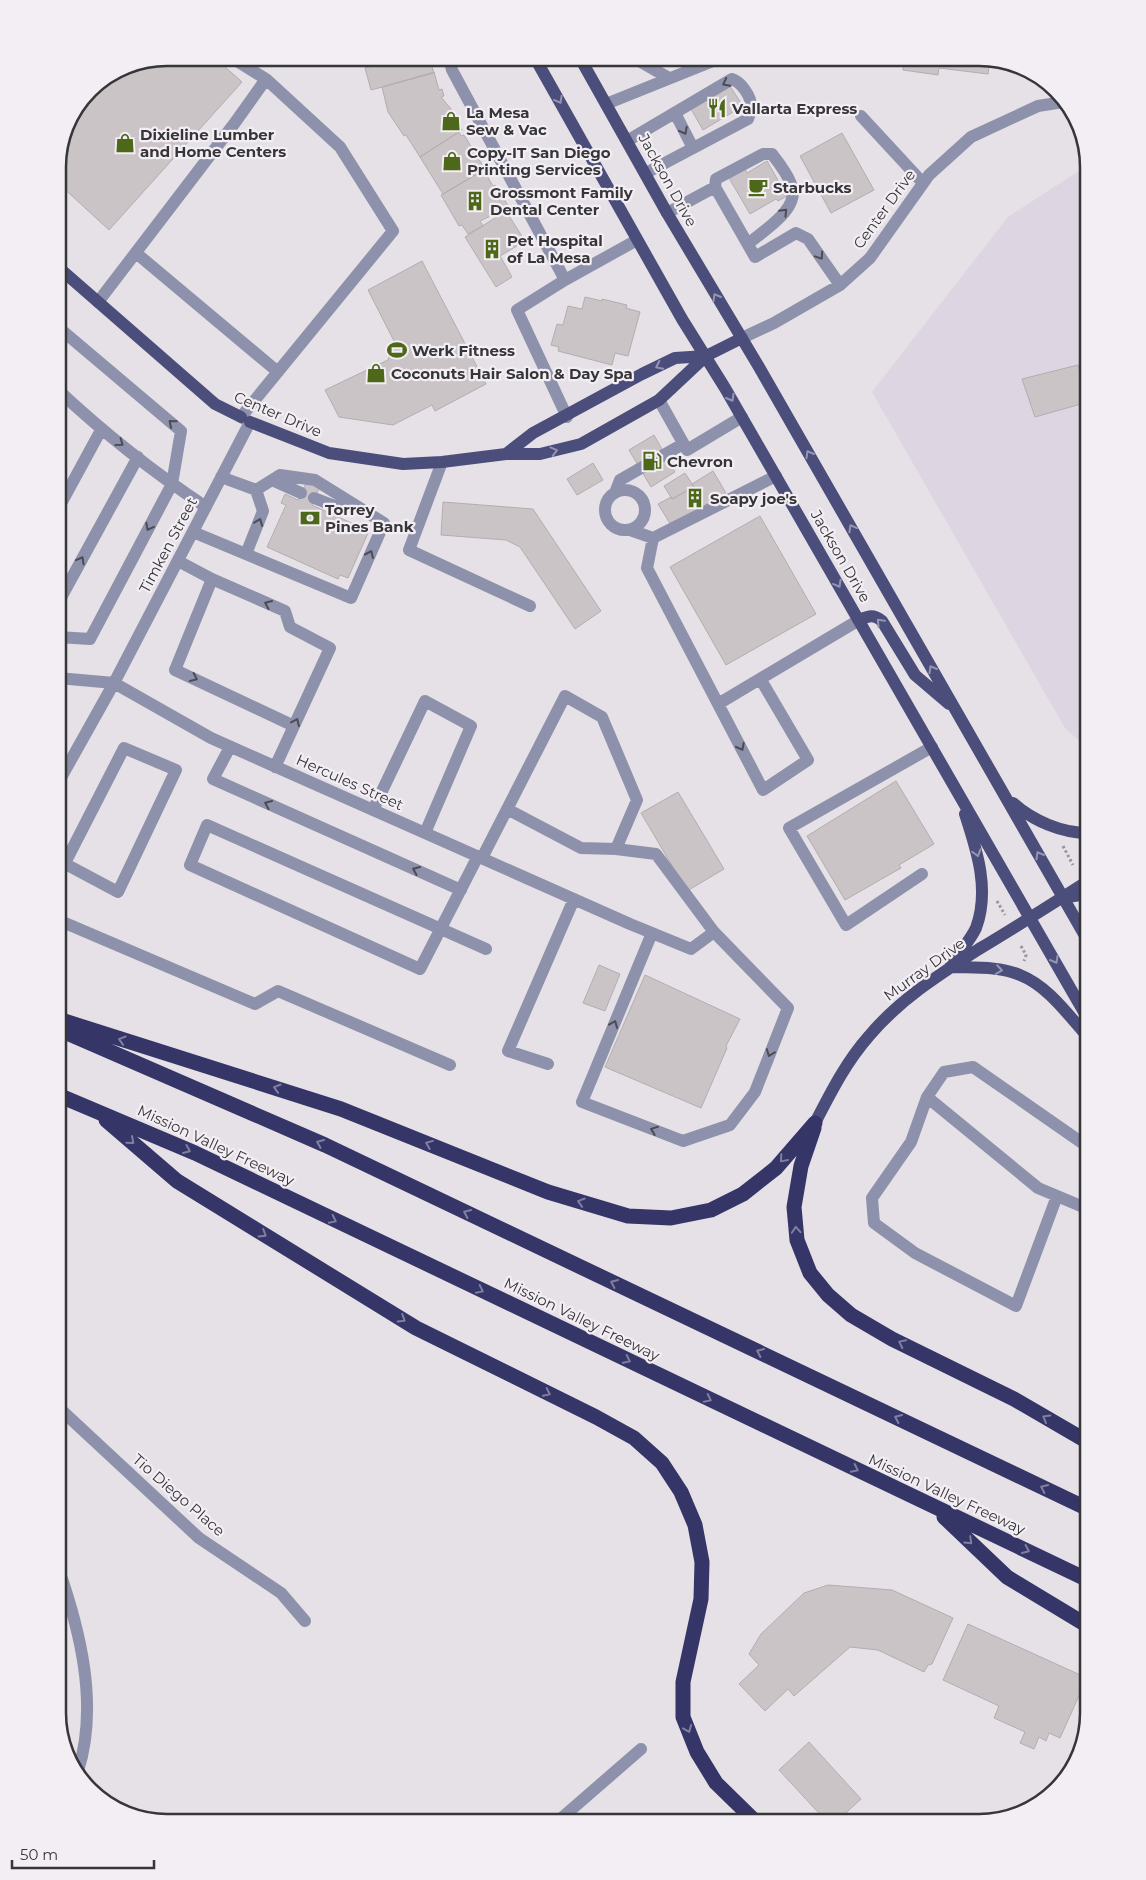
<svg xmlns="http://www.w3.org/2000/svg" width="1146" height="1880" viewBox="0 0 1146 1880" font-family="Montserrat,sans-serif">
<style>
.built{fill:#ddd5e1}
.building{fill:#cbc4c7;stroke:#b3adb0}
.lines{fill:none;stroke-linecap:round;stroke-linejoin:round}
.path{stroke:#9a979b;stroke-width:3;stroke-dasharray:2.5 2.5;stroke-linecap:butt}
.minor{stroke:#8e91ab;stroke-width:12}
.major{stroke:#4b4d7b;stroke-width:12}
.highway{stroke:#353568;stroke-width:15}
.oneway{stroke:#4c4c54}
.oneway2{stroke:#9695b1}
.oneway3{stroke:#817fa0}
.labels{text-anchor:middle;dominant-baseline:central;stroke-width:4.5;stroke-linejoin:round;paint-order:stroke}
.poi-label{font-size:15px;font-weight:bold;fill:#363537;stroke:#f2eef4;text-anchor:start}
.street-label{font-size:15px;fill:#363537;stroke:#f2eef4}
.rim{fill:none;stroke:#363537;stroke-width:2.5}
</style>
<rect width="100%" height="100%" fill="#e5e1e6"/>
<path class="built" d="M 1088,165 L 1088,749 L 1065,728 L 872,392 L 1008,217 Z"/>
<path class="building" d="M 168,57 L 215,58 L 242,82 L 109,230 L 58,183 L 58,161 L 66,125 L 90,90 L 126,66 Z
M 384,58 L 429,58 L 434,73 L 371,90 L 365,68 L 386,62 Z
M 904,58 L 986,58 L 990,59 L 988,74 L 939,68 L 938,75 L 903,70 Z
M 434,72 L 439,90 L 442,89 L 444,96 L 441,97 L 451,109 L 462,130 L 420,157 L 406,135 L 404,136 L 388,112 L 382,87 Z
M 730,86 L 743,106 L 703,130 L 691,109 Z
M 459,132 L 461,136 L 464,135 L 483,166 L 480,168 L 482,171 L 443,194 L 420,157 Z
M 842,133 L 874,190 L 831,213 L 800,156 Z
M 767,161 L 787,196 L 778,201 L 776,199 L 750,214 L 729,178 L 745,169 L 747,173 Z
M 482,171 L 484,171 L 493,186 L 495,185 L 509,207 L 480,221 L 483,226 L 468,234 L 462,225 L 459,226 L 441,195 Z
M 506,211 L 525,241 L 500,256 L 512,277 L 496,287 L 465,237 Z
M 422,261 L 486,384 L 435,411 L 432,405 L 393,425 L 339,417 L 325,390 L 388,360 L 394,341 L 368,290 Z
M 585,297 L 602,301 L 602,299 L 627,305 L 626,308 L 640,312 L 628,356 L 615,353 L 612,365 L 558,351 L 559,347 L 551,345 L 557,324 L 563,325 L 568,306 L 582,309 Z
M 1078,365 L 1088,402 L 1035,417 L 1022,379 Z
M 654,435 L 675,472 L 651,487 L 629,450 Z
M 593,463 L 603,480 L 577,495 L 567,479 Z
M 1088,468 L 1088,497 L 1081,470 Z
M 713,471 L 726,493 L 671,525 L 658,504 L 671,497 L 672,499 L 694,487 L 692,484 Z
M 685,473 L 694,487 L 672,499 L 664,486 Z
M 307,481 L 320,486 L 312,505 L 369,531 L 348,578 L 340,575 L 338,579 L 267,547 L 286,505 L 281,503 L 285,494 L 298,500 Z
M 443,502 L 533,509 L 601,611 L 575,629 L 520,547 L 506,540 L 441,535 Z
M 760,516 L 816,614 L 726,665 L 670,567 Z
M 896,781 L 934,844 L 899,865 L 901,868 L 845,900 L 807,836 Z
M 678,792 L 724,869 L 687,891 L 641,813 Z
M 599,965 L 620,974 L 605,1011 L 583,1003 Z
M 645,975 L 740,1019 L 726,1046 L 727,1048 L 701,1108 L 605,1067 Z
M 828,1585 L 892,1590 L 953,1618 L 932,1664 L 928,1665 L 924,1672 L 878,1650 L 850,1647 L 794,1696 L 788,1689 L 765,1711 L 739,1684 L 759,1665 L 749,1654 L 761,1634 L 804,1593 Z
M 968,1624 L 1087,1678 L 1060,1738 L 1049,1733 L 1046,1741 L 1039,1737 L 1034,1749 L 1020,1743 L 1025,1732 L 994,1718 L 999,1706 L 943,1680 Z
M 809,1742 L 861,1799 L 836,1822 L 827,1822 L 779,1770 Z"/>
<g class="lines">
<path class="path" d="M 1063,846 L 1073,865
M 997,901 L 1005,915
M 1021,946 L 1026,955 L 1024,961"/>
<path class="minor" d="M 232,58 L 266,79
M 449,58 L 452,70 L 565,280 L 637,240
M 634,58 L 669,78
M 606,104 L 713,61
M 675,113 L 693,148
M 861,116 L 923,183
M 627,141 L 732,79 C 741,82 751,96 751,106 C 752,110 749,115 748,119 L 646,173
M 715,187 L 716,179 L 763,154 L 772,154 C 779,163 787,173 791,184 C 802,208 764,230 748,244
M 667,213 L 715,187 L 755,257 L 796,233 L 808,239 L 840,285
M 136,253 L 278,372
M 565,280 L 517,310 L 567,417
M 742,338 L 774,323 L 840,285 L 870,258 L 929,175 L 971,137 L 1038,106 L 1063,102
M 58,390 C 104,433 153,472 206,507
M 659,400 L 687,450 L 742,417
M 442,462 L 409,550 L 530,606
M 221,477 L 256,490
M 272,480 L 301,493
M605 510a20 20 0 1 1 40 0a20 20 0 1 1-40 0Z
M 615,493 L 620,480 L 683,444
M 314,498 L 340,508 L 357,508
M 58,509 L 101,430
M 630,530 L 653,538 L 776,476
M 193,532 L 351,598 L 384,523 L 315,480 L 280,475 L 256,490
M 653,538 L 647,568 L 763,790 L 808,760 L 761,680
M 246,554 L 263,511 L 256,490
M 178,561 L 212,579
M 58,603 L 138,457
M 58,637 L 90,639 L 172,484 L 181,431 L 58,327
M 58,678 L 114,683 L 211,738 L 630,924 L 691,949 L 714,932
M 718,704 L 859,620
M 230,747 L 213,779 L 461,890
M 275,767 L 330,648 L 290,627 L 285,611 L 212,579 L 175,670 L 294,726
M 58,783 L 114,683 L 250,422 L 241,417 L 393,231 L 340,147 L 266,79 L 234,124 L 98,302
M 373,810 L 425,701 L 471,726 L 425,833
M 616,849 L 656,854 L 714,932 L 788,1008 L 755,1092 L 730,1125 L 683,1141 L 582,1102 L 652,933
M 478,856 L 420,969 L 190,865 L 207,825 L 486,949
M 482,858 L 565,696 L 602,717 L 637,800 L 616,849 L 581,848 L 507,809
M 58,860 L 118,892 L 176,770 L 124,748 L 65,863
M 922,874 L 846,925 L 789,828 L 932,747
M 58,920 L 255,1004 L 278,991 L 450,1065
M 548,1064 L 508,1051 L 574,899
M 927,1097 L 1038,1188 L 1088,1209
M 1057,1196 L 1016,1306 L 915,1253 L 874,1223 L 872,1198 L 911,1142 L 927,1097 L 944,1072 L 973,1067 L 1088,1147
M 58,1407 L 199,1538 L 281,1593 L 305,1621
M 58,1567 C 80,1630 99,1705 78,1771
M 557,1822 L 641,1749"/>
<path class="major" d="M 535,58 L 682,319 L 725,388 L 1088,1019
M 580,58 L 667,213 L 759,367 L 1088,941
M 58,267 L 215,404 L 241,417
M 250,422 L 329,453 L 403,464 L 442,462 L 506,454 L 540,454 L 581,444 L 659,400 L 706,356 L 742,338
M 506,454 L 533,433 L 642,374 L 675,358 L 706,356
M 859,620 C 869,616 873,614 882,621 L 915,675 L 949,704
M 1013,803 C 1033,821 1062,833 1088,833
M 1067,897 L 1088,894
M 952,964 C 959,953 971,939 976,928 C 990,890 977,851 965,814
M 950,967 C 973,968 999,966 1020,975 C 1048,986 1068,1015 1088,1037
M 815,1123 C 831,1092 846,1062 869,1036 C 899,1000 940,974 979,949 C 1016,927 1052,904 1088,881"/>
<path class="highway" d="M 58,1019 L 341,1109 L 548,1192 L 628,1216 L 671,1218 L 711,1210 L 743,1194 L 776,1168 L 815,1123
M 58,1029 L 325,1145 L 1088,1509
M 58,1095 L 195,1153 L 1088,1580
M 106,1120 L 177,1181 L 416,1328 L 596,1417 L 634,1438 L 662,1463 L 681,1492 L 695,1525 L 702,1562 L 701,1599 L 683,1682 L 683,1717 L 697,1752 L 716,1783 L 756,1822
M 814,1128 L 801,1166 L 794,1207 L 797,1240 L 810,1273 L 828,1295 L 851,1315 L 892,1339 L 1014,1399 L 1088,1442
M 944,1517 L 1007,1577 L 1088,1626"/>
</g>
<defs><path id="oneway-chevron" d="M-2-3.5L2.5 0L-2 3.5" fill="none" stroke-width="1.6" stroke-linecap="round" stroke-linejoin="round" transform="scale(1.25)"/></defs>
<g class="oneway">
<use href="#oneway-chevron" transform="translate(726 83) rotate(153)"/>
<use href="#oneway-chevron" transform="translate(684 131) rotate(62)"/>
<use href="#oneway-chevron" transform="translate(784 212) rotate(-46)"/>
<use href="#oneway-chevron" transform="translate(820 256) rotate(56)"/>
<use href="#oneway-chevron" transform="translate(172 423) rotate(-140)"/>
<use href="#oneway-chevron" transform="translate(120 443) rotate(36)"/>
<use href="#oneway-chevron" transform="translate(259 522) rotate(-69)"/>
<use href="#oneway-chevron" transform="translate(149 527) rotate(118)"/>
<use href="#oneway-chevron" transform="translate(370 554) rotate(-66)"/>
<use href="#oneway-chevron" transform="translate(81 560) rotate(-61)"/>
<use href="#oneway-chevron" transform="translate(268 604) rotate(-156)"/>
<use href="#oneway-chevron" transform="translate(194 678) rotate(25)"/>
<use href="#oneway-chevron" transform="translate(296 722) rotate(-65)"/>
<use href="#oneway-chevron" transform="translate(741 747) rotate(62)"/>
<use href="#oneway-chevron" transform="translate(268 804) rotate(-156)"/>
<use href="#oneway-chevron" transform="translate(416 870) rotate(-156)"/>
<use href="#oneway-chevron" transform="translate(614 1024) rotate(-67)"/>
<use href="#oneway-chevron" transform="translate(770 1053) rotate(111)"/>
<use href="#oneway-chevron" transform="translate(654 1130) rotate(-159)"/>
</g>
<g class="oneway2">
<use href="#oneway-chevron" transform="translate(559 100) rotate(61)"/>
<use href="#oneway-chevron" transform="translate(716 297) rotate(-120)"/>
<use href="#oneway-chevron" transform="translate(659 366) rotate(154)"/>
<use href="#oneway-chevron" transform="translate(731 398) rotate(60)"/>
<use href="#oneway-chevron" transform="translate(554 451) rotate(-15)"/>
<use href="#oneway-chevron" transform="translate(809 454) rotate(-120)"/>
<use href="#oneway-chevron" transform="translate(852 528) rotate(-119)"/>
<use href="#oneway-chevron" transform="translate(838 584) rotate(61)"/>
<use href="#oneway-chevron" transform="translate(880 622) rotate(-134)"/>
<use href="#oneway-chevron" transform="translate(932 669) rotate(-120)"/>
<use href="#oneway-chevron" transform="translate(977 853) rotate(74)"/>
<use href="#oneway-chevron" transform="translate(1039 855) rotate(-120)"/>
<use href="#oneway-chevron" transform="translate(1055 960) rotate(60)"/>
<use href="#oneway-chevron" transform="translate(999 970) rotate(8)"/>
</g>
<g class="oneway3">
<use href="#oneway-chevron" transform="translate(122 1040) rotate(-163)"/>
<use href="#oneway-chevron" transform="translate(277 1088) rotate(-163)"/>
<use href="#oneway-chevron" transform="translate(131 1141) rotate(41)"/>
<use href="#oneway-chevron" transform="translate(320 1143) rotate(-156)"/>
<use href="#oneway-chevron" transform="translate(429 1144) rotate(-158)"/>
<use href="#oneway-chevron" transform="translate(187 1150) rotate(24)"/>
<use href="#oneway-chevron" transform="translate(783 1159) rotate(131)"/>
<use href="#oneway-chevron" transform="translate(581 1202) rotate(-163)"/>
<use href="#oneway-chevron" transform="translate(467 1213) rotate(-155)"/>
<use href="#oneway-chevron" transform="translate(333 1220) rotate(26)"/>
<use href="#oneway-chevron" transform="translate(796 1230) rotate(-94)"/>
<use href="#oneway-chevron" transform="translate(263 1234) rotate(32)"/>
<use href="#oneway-chevron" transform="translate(614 1283) rotate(-155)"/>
<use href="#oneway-chevron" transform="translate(480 1290) rotate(26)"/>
<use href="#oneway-chevron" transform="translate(402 1319) rotate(32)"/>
<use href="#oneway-chevron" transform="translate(902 1343) rotate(-154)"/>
<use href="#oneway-chevron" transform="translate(760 1352) rotate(-155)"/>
<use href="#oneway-chevron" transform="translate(627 1360) rotate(26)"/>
<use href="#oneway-chevron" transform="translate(547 1393) rotate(26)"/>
<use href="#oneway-chevron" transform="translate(708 1399) rotate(26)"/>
<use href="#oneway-chevron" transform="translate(898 1418) rotate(-155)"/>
<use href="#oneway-chevron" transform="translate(1046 1418) rotate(-150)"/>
<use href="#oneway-chevron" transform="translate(855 1469) rotate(26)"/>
<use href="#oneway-chevron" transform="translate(1044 1488) rotate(-155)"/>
<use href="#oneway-chevron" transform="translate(969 1541) rotate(44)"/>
<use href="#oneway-chevron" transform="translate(1026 1550) rotate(25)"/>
<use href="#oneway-chevron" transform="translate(688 1729) rotate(68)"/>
</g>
<defs>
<symbol id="restaurant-bare" viewBox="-9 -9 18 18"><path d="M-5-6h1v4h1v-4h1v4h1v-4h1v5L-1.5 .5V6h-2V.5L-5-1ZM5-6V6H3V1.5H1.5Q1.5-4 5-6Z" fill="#4e6819" stroke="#f2eef4" stroke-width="2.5" paint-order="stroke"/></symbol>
<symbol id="shop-bare" viewBox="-9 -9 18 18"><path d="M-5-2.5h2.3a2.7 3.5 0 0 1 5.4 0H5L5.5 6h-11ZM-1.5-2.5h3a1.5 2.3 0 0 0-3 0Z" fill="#4e6819" stroke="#f2eef4" stroke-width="2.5" paint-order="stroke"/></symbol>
<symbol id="cafe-bare" viewBox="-9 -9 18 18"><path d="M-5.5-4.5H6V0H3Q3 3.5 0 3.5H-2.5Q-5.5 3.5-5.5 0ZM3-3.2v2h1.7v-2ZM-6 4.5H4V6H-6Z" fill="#4e6819" stroke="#f2eef4" stroke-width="2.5" paint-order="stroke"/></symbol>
<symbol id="building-bare" viewBox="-9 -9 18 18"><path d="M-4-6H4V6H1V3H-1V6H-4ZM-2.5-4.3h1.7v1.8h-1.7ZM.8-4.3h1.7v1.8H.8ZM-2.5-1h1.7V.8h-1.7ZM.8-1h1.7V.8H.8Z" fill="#4e6819" stroke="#f2eef4" stroke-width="2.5" paint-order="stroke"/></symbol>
<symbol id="stadium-bare" viewBox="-9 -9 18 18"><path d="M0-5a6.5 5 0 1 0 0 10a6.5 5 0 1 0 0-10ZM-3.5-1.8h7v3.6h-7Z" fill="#4e6819" stroke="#f2eef4" stroke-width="2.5" paint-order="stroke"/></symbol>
<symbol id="fuel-bare" viewBox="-9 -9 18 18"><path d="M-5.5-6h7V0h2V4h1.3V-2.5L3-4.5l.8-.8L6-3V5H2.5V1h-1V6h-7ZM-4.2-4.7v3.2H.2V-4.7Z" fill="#4e6819" stroke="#f2eef4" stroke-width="2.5" paint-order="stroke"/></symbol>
<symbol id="bank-bare" viewBox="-9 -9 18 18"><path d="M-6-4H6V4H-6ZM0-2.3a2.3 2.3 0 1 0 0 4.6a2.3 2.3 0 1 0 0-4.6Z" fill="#4e6819" stroke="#f2eef4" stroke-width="2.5" paint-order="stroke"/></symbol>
</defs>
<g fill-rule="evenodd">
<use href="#restaurant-bare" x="703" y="94" width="28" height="28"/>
<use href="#shop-bare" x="437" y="107" width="28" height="28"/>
<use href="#shop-bare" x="111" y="129" width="28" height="28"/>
<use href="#shop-bare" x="438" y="147" width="28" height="28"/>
<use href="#cafe-bare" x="744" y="173" width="28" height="28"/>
<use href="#building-bare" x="461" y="187" width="28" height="28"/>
<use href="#building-bare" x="478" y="235" width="28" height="28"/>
<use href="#stadium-bare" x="383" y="336" width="28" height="28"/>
<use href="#shop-bare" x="362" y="359" width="28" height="28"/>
<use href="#fuel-bare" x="638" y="447" width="28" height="28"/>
<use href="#building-bare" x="681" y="484" width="28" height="28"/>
<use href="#bank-bare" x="296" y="504" width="28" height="28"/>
</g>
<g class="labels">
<g class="poi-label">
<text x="732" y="108">Vallarta Express</text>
<text x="466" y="112">La Mesa<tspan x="466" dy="17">Sew &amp; Vac</tspan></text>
<text x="140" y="134">Dixieline Lumber<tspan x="140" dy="17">and Home Centers</tspan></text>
<text x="467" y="152">Copy-IT San Diego<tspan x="467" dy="17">Printing Services</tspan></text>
<text x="773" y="187">Starbucks</text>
<text x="490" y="192">Grossmont Family<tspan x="490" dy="17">Dental Center</tspan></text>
<text x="507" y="240">Pet Hospital<tspan x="507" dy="17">of La Mesa</tspan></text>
<text x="412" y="350">Werk Fitness</text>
<text x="391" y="373">Coconuts Hair Salon &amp; Day Spa</text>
<text x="667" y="461">Chevron</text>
<text x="710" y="498">Soapy joe's</text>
<text x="325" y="509">Torrey<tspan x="325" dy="17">Pines Bank</tspan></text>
</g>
<g class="street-label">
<text transform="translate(668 180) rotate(61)">Jackson Drive</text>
<text transform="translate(884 209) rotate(-54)">Center Drive</text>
<text transform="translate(278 414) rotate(23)">Center Drive</text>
<text transform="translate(168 545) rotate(-62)">Timken Street</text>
<text transform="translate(841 556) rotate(60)">Jackson Drive</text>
<text transform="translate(350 782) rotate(24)">Hercules Street</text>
<text transform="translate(924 969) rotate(-36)">Murray Drive</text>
<text transform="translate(216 1145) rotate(25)">Mission Valley Freeway</text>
<text transform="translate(582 1319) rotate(26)">Mission Valley Freeway</text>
<text transform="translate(947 1494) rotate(25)">Mission Valley Freeway</text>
<text transform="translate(179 1495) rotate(41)">Tio Diego Place</text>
</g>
</g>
<path d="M0 0H1146V1880H0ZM167 66H979A101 101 0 0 1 1080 167V1713A101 101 0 0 1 979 1814H167A101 101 0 0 1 66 1713V167A101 101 0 0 1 167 66Z" fill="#f2eef4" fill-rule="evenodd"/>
<path class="rim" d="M167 66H979A101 101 0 0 1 1080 167V1713A101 101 0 0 1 979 1814H167A101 101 0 0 1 66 1713V167A101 101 0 0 1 167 66Z"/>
<path d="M12 1860v8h142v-8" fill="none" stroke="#363537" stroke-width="2.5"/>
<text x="20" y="1860" font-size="15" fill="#363537" stroke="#f2eef4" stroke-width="4" paint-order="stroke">50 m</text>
</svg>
